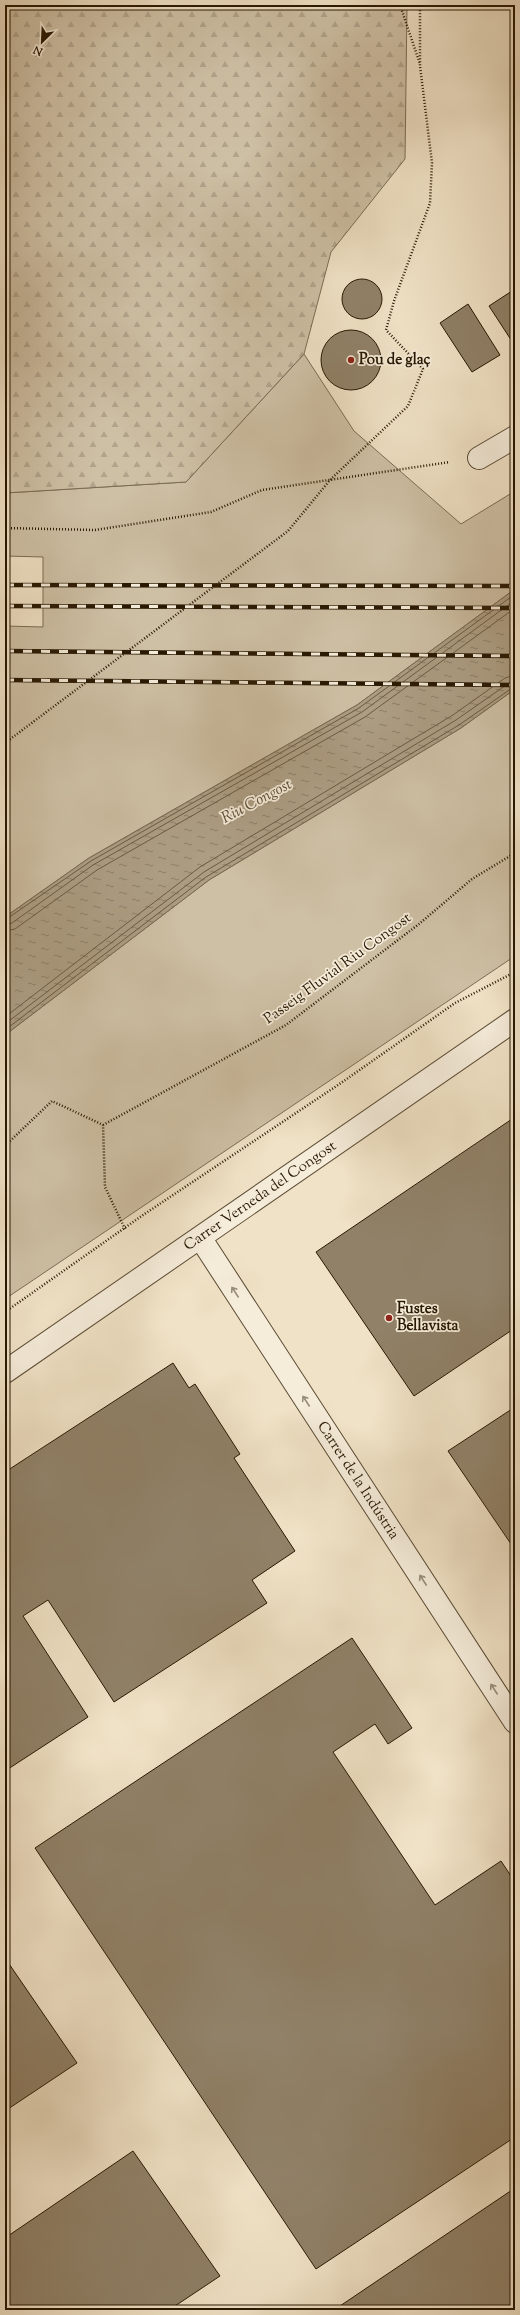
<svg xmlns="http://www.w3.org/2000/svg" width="520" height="2315" viewBox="0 0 520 2315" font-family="'Sorts Mill Goudy',serif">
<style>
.green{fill:#cec0a5;stroke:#7b6c54}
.forest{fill:url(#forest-firs);stroke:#7b6c54}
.water{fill:url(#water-ripples);stroke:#77684f}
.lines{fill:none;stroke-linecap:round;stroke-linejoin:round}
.shore{stroke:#6a5a42;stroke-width:1}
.building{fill:#908168;stroke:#281802}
.minor-casing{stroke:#5a4a33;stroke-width:24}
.path{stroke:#281802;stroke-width:2.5;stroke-dasharray:1 2;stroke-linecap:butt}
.minor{stroke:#f5ecda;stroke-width:22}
.rail-casing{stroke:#281802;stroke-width:4.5}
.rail{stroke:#f5ecda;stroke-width:3;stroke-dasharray:9;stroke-linecap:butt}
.oneway{stroke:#998d79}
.poi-dot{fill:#8f2418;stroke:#f5ecda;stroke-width:1.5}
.labels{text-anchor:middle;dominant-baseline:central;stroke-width:3.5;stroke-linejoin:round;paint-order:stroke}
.poi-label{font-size:15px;font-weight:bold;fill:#281802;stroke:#f5ecda;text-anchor:start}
.street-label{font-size:15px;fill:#281802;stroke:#f5ecda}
.water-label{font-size:16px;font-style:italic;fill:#5d4d36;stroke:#f5ecda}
</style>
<defs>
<pattern id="forest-firs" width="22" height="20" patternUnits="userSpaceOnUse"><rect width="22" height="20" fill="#cec0a5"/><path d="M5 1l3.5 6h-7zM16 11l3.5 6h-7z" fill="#b1a48c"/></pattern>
<pattern id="water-ripples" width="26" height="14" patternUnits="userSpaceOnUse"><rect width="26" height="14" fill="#ac9d83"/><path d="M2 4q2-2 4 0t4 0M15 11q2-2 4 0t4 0" fill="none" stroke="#8c7f69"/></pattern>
</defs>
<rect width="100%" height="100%" fill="#f0e2c6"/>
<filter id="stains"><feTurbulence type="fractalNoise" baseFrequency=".005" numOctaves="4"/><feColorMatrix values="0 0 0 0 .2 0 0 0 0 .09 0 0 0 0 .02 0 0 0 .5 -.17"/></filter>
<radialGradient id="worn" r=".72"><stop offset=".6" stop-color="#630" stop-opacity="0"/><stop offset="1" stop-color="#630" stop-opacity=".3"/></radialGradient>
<path class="green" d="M 304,354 L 354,431 L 461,524 L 515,491 L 515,589 L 357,705 L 89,858 L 5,917 L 5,626 L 43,627 L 43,557 L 5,556 L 5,493 L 186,482 Z
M 515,689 L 515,956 L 5,1299 L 5,1035 L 209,880 L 461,728 Z"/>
<path class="forest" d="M 5,5 L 407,5 L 405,159 L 331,252 L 304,354 L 186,482 L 5,493 Z"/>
<path class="water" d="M 515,589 L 515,689 L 461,728 L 209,880 L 5,1035 L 5,917 L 89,858 L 357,705 Z"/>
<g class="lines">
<path class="shore" d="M 5,920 L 91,861 L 359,708 L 515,594
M 5,925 L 12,923 L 93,865 L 362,712 L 515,600
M 5,931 L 15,929 L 97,870 L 365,717 L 515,608
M 5,1017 L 200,867 L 453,715 L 505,678 L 515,675
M 5,1024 L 204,872 L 456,720 L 509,683 L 515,681
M 5,1030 L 206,877 L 459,725 L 515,686"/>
</g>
<path class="building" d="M342 299a20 20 0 1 1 40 0a20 20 0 1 1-40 0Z
M 515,289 L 515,346 L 489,306 Z
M 468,304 L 500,355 L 472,372 L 440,323 Z
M321 360a30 30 0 1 1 60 0a30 30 0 1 1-60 0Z
M 515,1117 L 515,1328 L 414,1396 L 316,1252 Z
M 173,1363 L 189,1388 L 195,1384 L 240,1454 L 234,1458 L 295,1551 L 252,1580 L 267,1603 L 114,1702 L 48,1600 L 23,1616 L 88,1717 L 5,1771 L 5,1472 Z
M 515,1407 L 515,1550 L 448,1451 Z
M 352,1638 L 412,1728 L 388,1744 L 375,1724 L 333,1752 L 435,1905 L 501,1861 L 515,1882 L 515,2137 L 316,2269 L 35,1848 Z
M 5,1958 L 77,2063 L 5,2111 Z
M 133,2151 L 220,2276 L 169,2310 L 5,2310 L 5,2238 Z
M 515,2188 L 515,2310 L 334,2310 Z"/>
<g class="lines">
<defs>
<g id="minor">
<path d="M 479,458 L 515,437"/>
<path id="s1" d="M 201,1239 L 515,1722"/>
<path id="s2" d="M 5,1372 L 515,1020"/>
</g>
</defs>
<use href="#minor" class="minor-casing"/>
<path class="path" d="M 400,5 L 420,64
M 5,528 L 95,530 L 211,512 L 262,490 L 450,462
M 5,743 L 288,531 L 330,480 L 408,406 L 423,369 L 386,330 L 394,301 L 430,203 L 432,163 L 420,66 L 420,5
M 103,1125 L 286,1025 L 419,924 L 472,879 L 515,853
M 5,1152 L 10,1141 L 52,1101 L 103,1125 L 105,1187 L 125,1229
M 5,1312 L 143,1215 L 341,1083 L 455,1003 L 515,972"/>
<use href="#minor" class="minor"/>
<defs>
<path id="rail" d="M 5,585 L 515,586
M 5,606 L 515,608
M 5,651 L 515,656
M 5,680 L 515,685"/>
</defs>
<use href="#rail" class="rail-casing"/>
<use href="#rail" class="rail"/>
</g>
<defs><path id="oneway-shaft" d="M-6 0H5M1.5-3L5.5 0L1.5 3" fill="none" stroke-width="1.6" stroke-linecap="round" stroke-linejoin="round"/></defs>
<g class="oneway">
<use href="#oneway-shaft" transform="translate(235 1292) rotate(-123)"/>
<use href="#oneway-shaft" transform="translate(306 1401) rotate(-123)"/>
<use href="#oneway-shaft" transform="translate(423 1580) rotate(-123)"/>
<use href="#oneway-shaft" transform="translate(494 1689) rotate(-123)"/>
</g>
<g class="poi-dot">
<circle cx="351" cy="360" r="4"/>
<circle cx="389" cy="1318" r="4"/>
</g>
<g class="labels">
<g class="poi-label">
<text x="359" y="360">Pou de glaç</text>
<text x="397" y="1309">Fustes<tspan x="397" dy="17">Bellavista</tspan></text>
</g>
<g class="street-label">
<text transform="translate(338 969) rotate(-36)">Passeig Fluvial Riu Congost</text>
<text stroke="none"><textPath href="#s2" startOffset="310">Carrer Verneda del Congost</textPath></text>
<text stroke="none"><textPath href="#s1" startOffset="288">Carrer de la Indústria</textPath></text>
</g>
<g class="water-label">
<text transform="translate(257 802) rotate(-28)">Riu Congost</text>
</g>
</g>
<rect width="520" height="2315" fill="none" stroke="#f0e2c6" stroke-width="20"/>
<rect x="6" y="6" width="508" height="2303" fill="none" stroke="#281802" stroke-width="2"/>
<rect x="10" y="10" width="500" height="2295" fill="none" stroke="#281802"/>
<g transform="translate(42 42) rotate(204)" stroke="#f5ecda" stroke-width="3" paint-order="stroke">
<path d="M0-3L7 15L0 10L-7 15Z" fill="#281802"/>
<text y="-6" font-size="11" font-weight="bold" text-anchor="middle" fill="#281802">N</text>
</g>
<rect width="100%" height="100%" filter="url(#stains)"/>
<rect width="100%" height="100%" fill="url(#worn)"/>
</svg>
